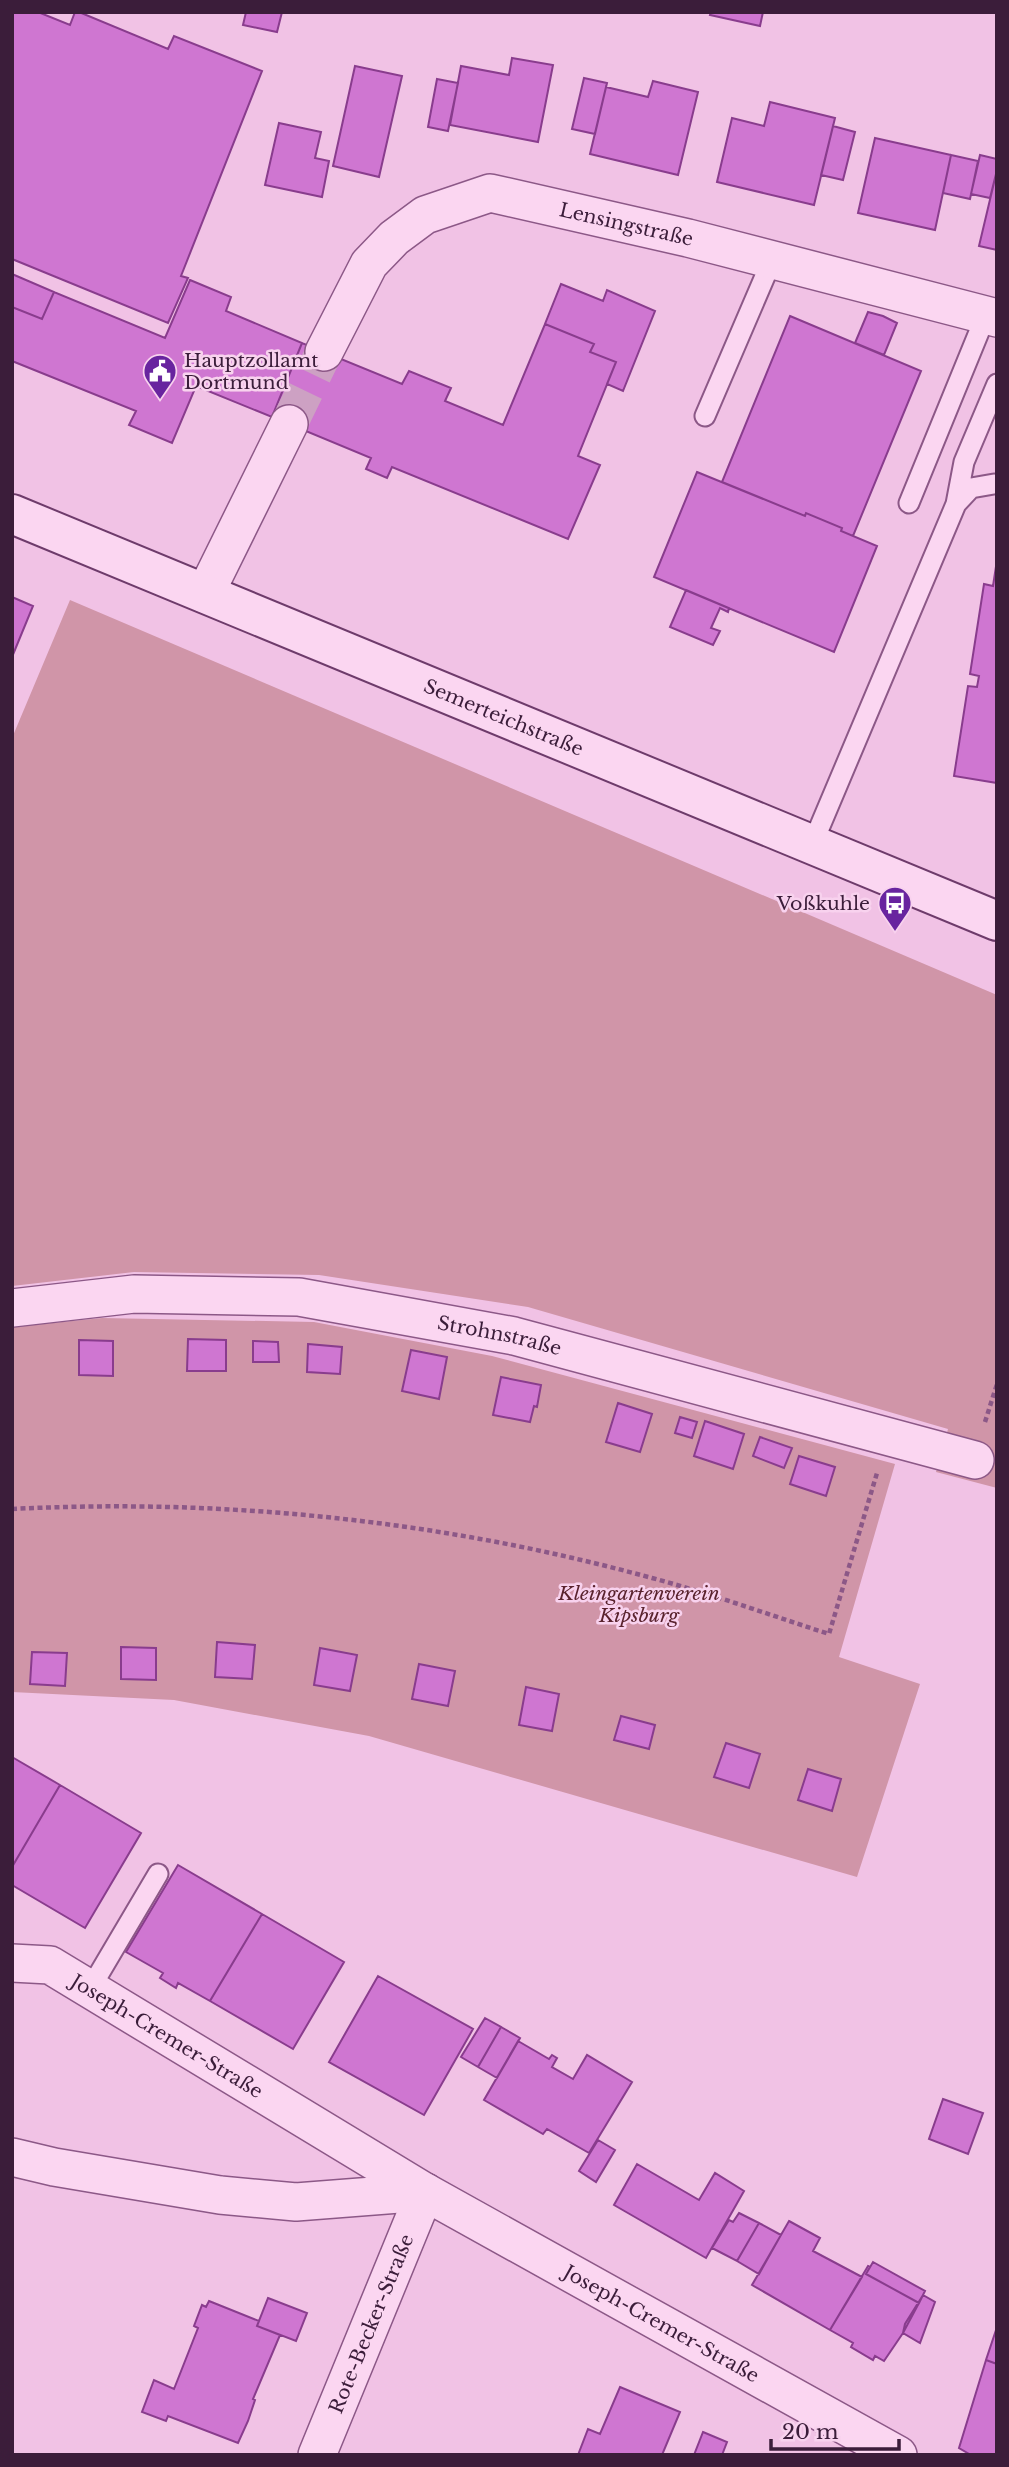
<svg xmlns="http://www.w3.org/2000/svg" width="1009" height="2467" viewBox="0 0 1009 2467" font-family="'Libre Baskerville',serif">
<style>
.green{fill:#d095a8}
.building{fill:#cf76d1;stroke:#893c8d;stroke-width:2}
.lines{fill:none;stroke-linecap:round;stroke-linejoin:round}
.minor-tunnel{stroke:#cda1c3;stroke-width:37;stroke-dasharray:37 18;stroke-linecap:butt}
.service-casing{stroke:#8c5887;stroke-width:23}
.minor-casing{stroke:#8c5887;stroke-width:40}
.secondary-casing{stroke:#6e3b6b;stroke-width:42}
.path{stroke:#8c5887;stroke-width:4.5;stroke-dasharray:5 3.5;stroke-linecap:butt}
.service{stroke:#fbd6f1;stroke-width:19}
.minor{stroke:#fbd6f1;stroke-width:37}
.secondary{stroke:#fbd6f1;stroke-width:38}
.labels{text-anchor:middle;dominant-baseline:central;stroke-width:5;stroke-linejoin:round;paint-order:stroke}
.street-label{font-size:19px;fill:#3b1d3a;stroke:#f8d2ee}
.poi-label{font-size:19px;fill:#3b1d3a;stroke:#f8d2ee;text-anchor:start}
.park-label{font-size:19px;font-style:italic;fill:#59222d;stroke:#f8d2ee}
</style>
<rect width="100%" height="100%" fill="#f1c2e5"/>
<path class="green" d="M 70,600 L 997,995 L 997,1488 L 936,1472 L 948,1429 L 528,1307 L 319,1275 L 134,1272 L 12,1286 L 12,738 Z
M 102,1318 L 314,1322 L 492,1356 L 895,1464 L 839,1657 L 920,1684 L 857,1877 L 369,1736 L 174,1700 L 12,1692 L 12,1327 Z"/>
<path class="building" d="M 12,12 L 38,12 L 70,25 L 75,12 L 79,12 L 168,49 L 174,36 L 262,71 L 181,276 L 188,278 L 168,323 L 12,259 Z
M 246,12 L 282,12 L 277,32 L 243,25 Z
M 711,12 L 763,12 L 760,26 L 710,15 Z
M 512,58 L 553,65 L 538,142 L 450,125 L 461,66 L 509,75 Z
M 355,66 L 402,76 L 379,177 L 333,166 Z
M 584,78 L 607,83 L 595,134 L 572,129 Z
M 437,79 L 458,83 L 448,131 L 428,127 Z
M 653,81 L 698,92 L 678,175 L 590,154 L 606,87 L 648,97 Z
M 770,102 L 835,118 L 814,205 L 717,182 L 732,118 L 764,126 Z
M 279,123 L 321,132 L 315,158 L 329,161 L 322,197 L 265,185 Z
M 833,126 L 855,132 L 843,180 L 821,175 Z
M 875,138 L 951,155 L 935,230 L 858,213 Z
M 951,155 L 978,161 L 970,199 L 943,193 Z
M 980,155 L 997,159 L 997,170 L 990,198 L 971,194 Z
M 997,170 L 997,250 L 979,246 Z
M 12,274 L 54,292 L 42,319 L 12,307 Z
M 190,280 L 231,297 L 226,311 L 302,343 L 272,417 L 196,386 L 172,443 L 129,425 L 136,411 L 12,361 L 12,307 L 42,319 L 54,292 L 165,338 Z
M 561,284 L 603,301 L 607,290 L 655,311 L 623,391 L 607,384 L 616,362 L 590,352 L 594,344 L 545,324 Z
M 868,312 L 883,316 L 897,323 L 884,355 L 855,343 Z
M 790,316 L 921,371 L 853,536 L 841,531 L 842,528 L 806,513 L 805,516 L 722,482 Z
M 545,324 L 594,344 L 590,352 L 616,362 L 578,456 L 600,465 L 568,539 L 392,467 L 387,478 L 366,469 L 371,458 L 272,417 L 302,343 L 402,384 L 409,371 L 451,388 L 445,401 L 503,425 Z
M 697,472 L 805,516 L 806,513 L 842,528 L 841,531 L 877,546 L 834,652 L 654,577 Z
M 997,560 L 997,783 L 954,776 L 968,686 L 977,687 L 979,676 L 970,674 L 984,584 L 993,586 Z
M 686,590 L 729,608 L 728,612 L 720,608 L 711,628 L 720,631 L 713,645 L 670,627 Z
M 12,597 L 33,606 L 12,657 Z
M 188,1339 L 226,1340 L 226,1371 L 187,1371 Z
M 79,1340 L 113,1341 L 113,1376 L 79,1375 Z
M 253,1341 L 278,1342 L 279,1362 L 253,1362 Z
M 308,1344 L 342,1347 L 340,1374 L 307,1372 Z
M 411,1350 L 447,1357 L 439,1399 L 402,1391 Z
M 501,1377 L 541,1385 L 537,1407 L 534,1406 L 530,1422 L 493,1415 Z
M 618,1403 L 652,1414 L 640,1452 L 606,1442 Z
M 680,1417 L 697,1422 L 692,1438 L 675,1433 Z
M 705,1421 L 744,1434 L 733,1469 L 694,1456 Z
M 760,1437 L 792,1448 L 784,1468 L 753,1456 Z
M 799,1456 L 835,1467 L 826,1496 L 790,1484 Z
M 217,1642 L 255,1645 L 252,1679 L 215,1677 Z
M 121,1647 L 156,1648 L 156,1680 L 121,1679 Z
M 320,1648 L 357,1655 L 350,1691 L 314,1685 Z
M 32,1652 L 67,1653 L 65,1686 L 30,1684 Z
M 419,1664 L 455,1671 L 448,1706 L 412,1699 Z
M 526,1687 L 559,1694 L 552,1731 L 519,1725 Z
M 621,1716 L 655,1725 L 649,1749 L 614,1740 Z
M 726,1743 L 760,1754 L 749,1788 L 714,1777 Z
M 12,1757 L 60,1785 L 12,1867 Z
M 808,1769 L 841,1779 L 832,1811 L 798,1800 Z
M 60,1785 L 141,1833 L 85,1928 L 12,1885 L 12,1867 Z
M 178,1865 L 262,1914 L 210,2001 L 178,1983 L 176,1988 L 160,1978 L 163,1973 L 126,1952 Z
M 262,1914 L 344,1962 L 293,2049 L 210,2001 Z
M 378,1976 L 473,2029 L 424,2115 L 329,2062 Z
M 485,2018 L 501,2027 L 478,2067 L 461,2057 Z
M 501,2027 L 520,2038 L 497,2078 L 478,2067 Z
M 518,2041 L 549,2059 L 552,2055 L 557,2058 L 552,2067 L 573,2079 L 587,2055 L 632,2082 L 589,2153 L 547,2129 L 543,2134 L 484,2100 Z
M 943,2099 L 983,2113 L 968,2154 L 929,2139 Z
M 598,2140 L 615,2150 L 596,2182 L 579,2171 Z
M 637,2164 L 699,2200 L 715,2173 L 744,2191 L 706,2258 L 614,2205 Z
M 739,2213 L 759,2223 L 737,2261 L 712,2248 L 729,2220 L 733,2222 Z
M 789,2221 L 820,2238 L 813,2251 L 862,2277 L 830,2330 L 752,2285 Z
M 759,2223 L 781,2235 L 759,2274 L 737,2261 Z
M 873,2262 L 925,2291 L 919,2303 L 866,2274 Z
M 868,2266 L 870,2267 L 866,2274 L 919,2303 L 903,2333 L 884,2361 L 875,2356 L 873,2360 L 851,2347 L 853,2343 L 830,2330 Z
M 923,2295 L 935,2302 L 920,2343 L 903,2333 L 905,2324 Z
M 268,2298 L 307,2313 L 296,2341 L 257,2326 Z
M 209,2301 L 259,2321 L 257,2326 L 280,2335 L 253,2399 L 255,2400 L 248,2421 L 238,2443 L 168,2416 L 166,2421 L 142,2412 L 154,2380 L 174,2389 L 198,2328 L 194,2326 L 202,2305 L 206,2307 Z
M 997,2327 L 997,2364 L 986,2360 Z
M 986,2360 L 997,2364 L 997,2455 L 971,2455 L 959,2448 Z
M 620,2387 L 680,2412 L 662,2455 L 578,2455 L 588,2429 L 600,2434 Z
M 703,2432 L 727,2442 L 722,2455 L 694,2455 Z"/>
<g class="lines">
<path class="minor-tunnel" d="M 289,424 L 324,352"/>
<defs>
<path id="service" d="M 705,416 L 772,260
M 909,503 L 986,315
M 956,504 L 964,462 L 997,384
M 812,845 L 956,504 L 971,488 L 994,484
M 90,1989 L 158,1874"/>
<g id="minor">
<path id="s1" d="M 324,352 L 369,264 L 394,238 L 425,215 L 490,193 L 688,238 L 997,318"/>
<path d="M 205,594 L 289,424"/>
<path id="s2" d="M 12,1308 L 134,1294 L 299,1297 L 514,1336 L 975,1460"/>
<path id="s3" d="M 12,1963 L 50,1965 L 425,2192 L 898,2455"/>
<path d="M 12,2157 L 54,2167 L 220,2195 L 296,2202 L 425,2192"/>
<path id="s4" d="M 317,2455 L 425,2192"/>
</g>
<g id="secondary">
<path id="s5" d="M 12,514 L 997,921"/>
</g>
</defs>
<use href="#service" class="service-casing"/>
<use href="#minor" class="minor-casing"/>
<use href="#secondary" class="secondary-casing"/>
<path class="path" d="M 985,1422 L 997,1384
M 12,1509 C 228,1498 444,1521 652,1578 C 712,1594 770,1615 829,1634 L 877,1473"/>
<use href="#service" class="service"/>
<use href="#minor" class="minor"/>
<use href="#secondary" class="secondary"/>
</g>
<defs>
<symbol id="civic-pin" viewBox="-11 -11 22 30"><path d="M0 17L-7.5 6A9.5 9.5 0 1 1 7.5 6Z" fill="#68249f" stroke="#f8d2ee"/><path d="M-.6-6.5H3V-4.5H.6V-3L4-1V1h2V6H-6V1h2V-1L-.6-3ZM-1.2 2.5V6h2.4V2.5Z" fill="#fff"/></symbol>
<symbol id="bus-pin" viewBox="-11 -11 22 30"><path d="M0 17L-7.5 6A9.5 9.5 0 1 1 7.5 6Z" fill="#68249f" stroke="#f8d2ee"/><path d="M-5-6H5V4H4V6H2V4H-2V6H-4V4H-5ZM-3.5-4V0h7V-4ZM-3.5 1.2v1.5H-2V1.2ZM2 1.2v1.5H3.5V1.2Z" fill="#fff"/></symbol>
</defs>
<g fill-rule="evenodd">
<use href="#civic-pin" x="141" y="352" width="38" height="52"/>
<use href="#bus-pin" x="876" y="884" width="38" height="52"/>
</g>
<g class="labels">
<g class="street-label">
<text stroke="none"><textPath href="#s1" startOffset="382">Lensingstraße</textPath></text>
<text stroke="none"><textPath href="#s5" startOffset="532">Semerteichstraße</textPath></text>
<text stroke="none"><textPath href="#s2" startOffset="492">Strohnstraße</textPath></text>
<text stroke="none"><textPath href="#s3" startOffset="175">Joseph-Cremer-Straße</textPath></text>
<text stroke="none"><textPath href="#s4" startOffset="142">Rote-Becker-Straße</textPath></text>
<text stroke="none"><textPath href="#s3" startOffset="747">Joseph-Cremer-Straße</textPath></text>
</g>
<g class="poi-label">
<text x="184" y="360">Hauptzollamt<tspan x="184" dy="22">Dortmund</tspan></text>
<text x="870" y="903" text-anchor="end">Voßkuhle</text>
</g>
<g class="park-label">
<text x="639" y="1593">Kleingartenverein<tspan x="639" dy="22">Kipsburg</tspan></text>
</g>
</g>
<rect width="1009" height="2467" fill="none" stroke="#3b1d3a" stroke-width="28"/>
<path d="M771 2439v10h128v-10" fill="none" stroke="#3b1d3a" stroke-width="3.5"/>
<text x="782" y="2439" font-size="21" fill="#3b1d3a" stroke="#f8d2ee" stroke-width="5" paint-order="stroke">20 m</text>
</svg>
